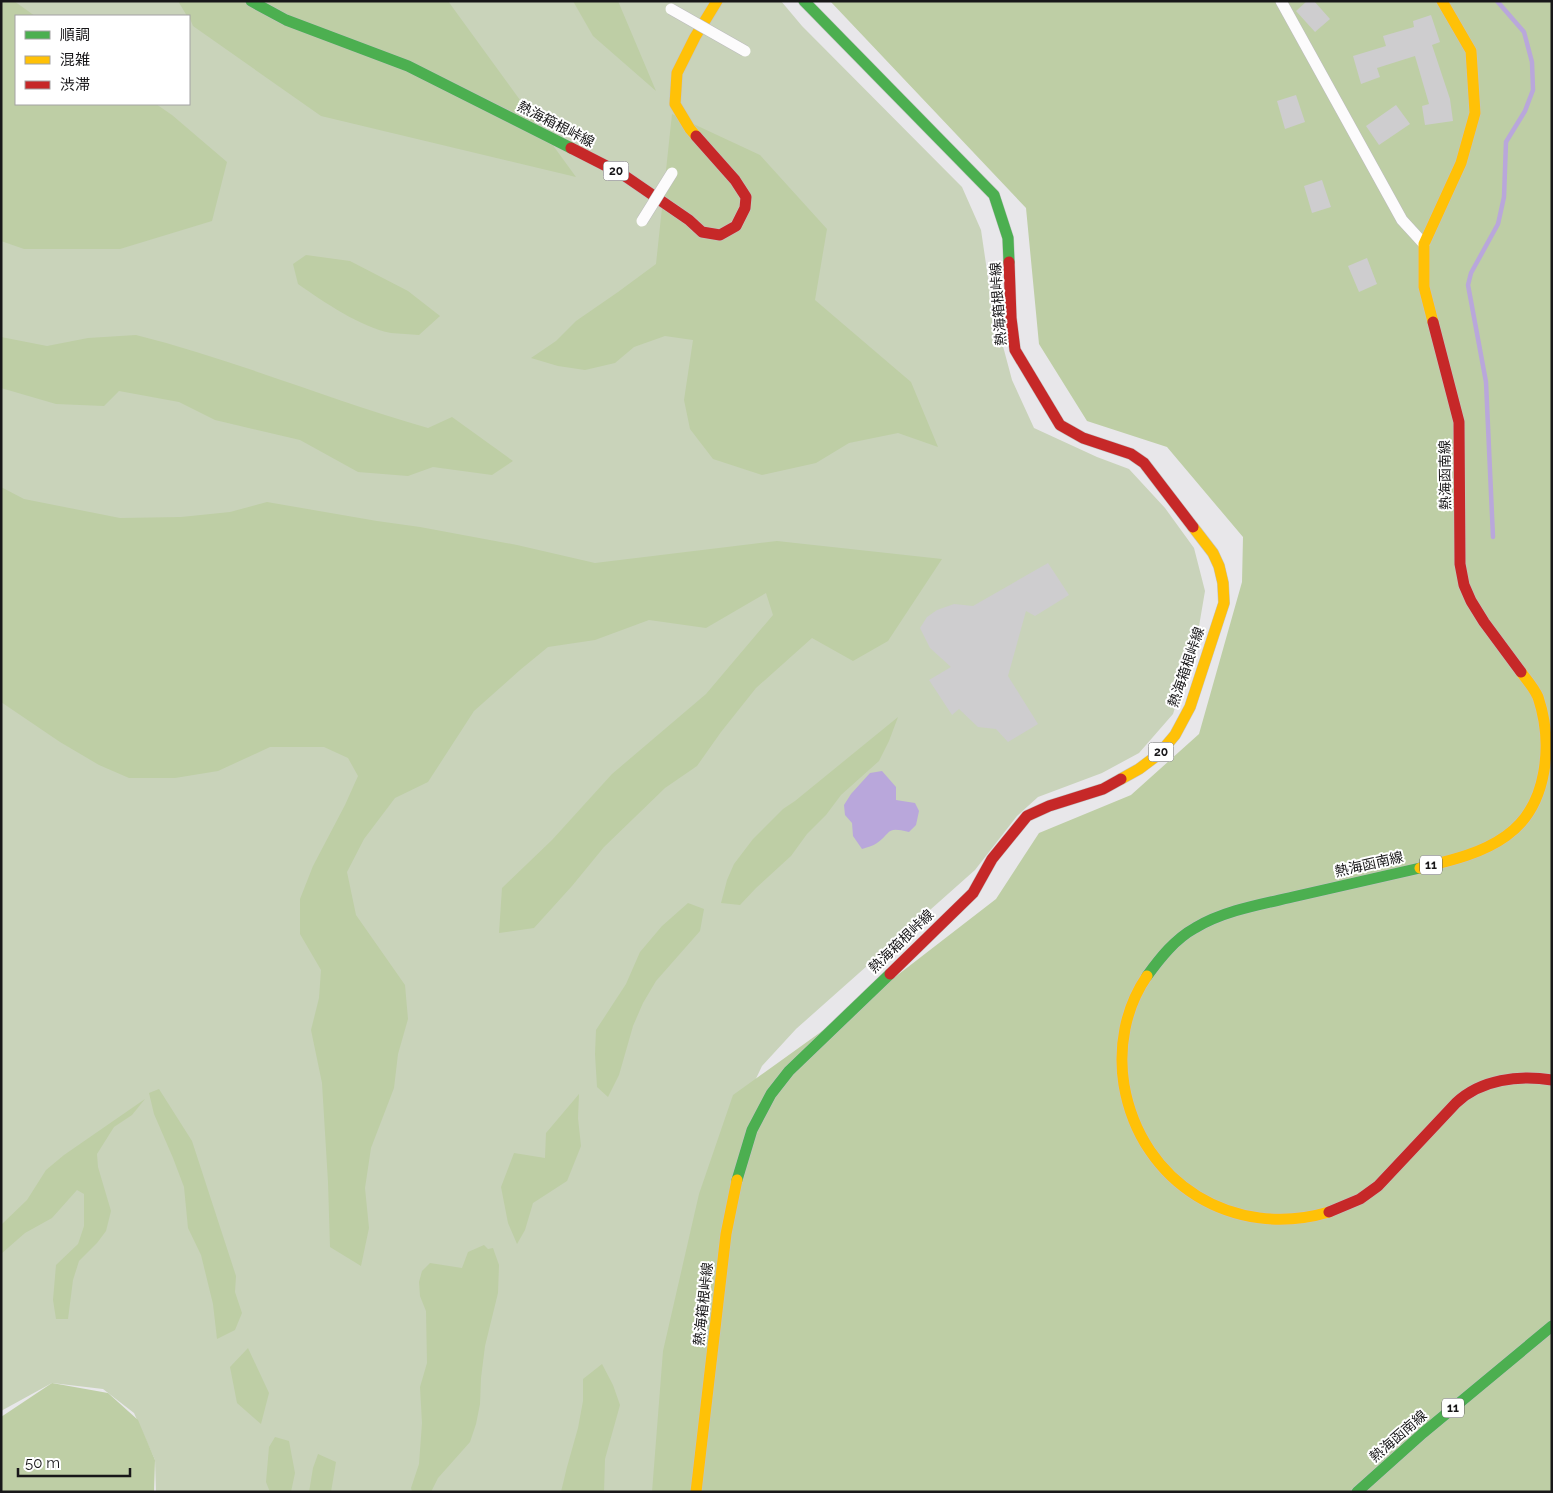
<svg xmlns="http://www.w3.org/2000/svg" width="1553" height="1493" viewBox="0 0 1553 1493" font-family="Raleway,'Noto Sans JP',sans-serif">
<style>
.green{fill:#c9d3ba;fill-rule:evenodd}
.forest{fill:#becea5}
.water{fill:#b9a7db}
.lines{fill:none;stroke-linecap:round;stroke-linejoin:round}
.stream{stroke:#b9a7db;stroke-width:4.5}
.building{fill:#cecdcf}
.street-casing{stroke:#bcbcbd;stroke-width:12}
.fast-casing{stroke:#c4c3c5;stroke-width:12}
.slow-casing{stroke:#c4c3c5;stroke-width:12}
.jam-casing{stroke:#c4c3c5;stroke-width:12}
.street{stroke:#fcfbfc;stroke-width:11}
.fast{stroke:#4caf50;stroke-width:11}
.slow{stroke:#ffc107;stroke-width:11}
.jam{stroke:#c62828;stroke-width:11}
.street-bridge-casing{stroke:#bcbcbd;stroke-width:12;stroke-linecap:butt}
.street-bridge{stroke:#fcfbfc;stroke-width:11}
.labels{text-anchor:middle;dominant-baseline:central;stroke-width:4;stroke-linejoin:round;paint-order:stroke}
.shield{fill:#fff;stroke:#5d5d5e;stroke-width:1}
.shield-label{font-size:12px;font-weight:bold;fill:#181719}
.street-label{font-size:14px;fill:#181719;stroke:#fff}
</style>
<rect width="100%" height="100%" fill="#e8e7ea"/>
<path class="green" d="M 1,1 L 781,1 L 802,26 L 962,187 L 981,230 L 992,305 L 1012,380 L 1034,428 L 1097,457 L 1129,469 L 1165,508 L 1194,548 L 1205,591 L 1197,638 L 1173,714 L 1139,753 L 1102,773 L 1038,797 L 1017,816 L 975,870 L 796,1029 L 762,1066 L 742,1108 L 695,1492 L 156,1492 L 155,1460 L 134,1413 L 103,1389 L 52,1383 L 1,1411 ZM 16,16 L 189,16 L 189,104 L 16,104 Z"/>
<path class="forest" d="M 1,1 L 14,1 L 35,16 L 16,16 L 16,104 L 156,104 L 172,115 L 227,162 L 212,221 L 120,249 L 24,249 L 1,241 Z
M 178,1 L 448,1 L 576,177 L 321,116 L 193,26 L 189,16 L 187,16 Z
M 573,1 L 618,1 L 656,91 L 593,36 Z
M 830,1 L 1552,1 L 1552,1492 L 652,1492 L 663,1351 L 699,1194 L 733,1095 L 864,1001 L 996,899 L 1039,833 L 1131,795 L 1199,734 L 1242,582 L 1243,537 L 1167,447 L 1087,421 L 1039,344 L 1026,208 Z
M 672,114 L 760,155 L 827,229 L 815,300 L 911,382 L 938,447 L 898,433 L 849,443 L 816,463 L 762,475 L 713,459 L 690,429 L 684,400 L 693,340 L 665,336 L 634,347 L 615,363 L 585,370 L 558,366 L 531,358 L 556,341 L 576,321 L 618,292 L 656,264 Z
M 306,255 L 350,261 L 408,291 L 440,316 L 419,335 C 410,334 400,334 391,333 C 360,327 324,302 298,284 L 293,264 Z
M 136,335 C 235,360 330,400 428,428 L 452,417 L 513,461 L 492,475 L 433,467 L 408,476 L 358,472 L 300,440 L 215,420 L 179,402 L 119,391 L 104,406 L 56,404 L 1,388 L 1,337 L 47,346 L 88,338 Z
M 1,487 L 24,499 L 120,518 L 181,517 L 230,512 L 267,502 L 377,521 L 420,527 L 517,545 L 595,563 L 777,541 L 942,559 L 888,641 L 853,661 L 812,638 L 756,688 L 721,732 L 697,766 L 665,788 L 604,847 L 572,886 L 534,928 L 499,933 L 502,888 L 552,840 L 612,774 L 706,694 L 773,615 L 766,593 L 706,628 L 649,620 L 595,640 L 548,647 L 520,670 L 474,711 L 428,782 L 395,798 L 364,839 L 347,872 L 356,915 L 405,985 L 408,1019 L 398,1054 L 394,1088 L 371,1148 L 365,1188 L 369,1228 L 361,1266 L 330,1247 L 328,1182 L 322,1083 L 311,1030 L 319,998 L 321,970 L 300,934 L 300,899 L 313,866 L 345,805 L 358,776 L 348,758 L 324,747 L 270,747 L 218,771 L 175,778 L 129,778 L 99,765 L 60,742 L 1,702 Z
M 898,717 L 889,741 L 879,761 L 841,795 L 826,815 L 807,834 L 791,856 L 756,888 L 740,905 L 721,903 L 727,880 L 734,864 L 753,839 L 783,809 L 795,801 Z
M 688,903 L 704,909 L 700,931 L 656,981 L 643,1003 L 633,1026 L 619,1075 L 608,1097 L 597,1087 L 595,1054 L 596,1030 L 626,984 L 640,952 L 662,926 Z
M 159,1089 L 192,1141 L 236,1276 L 235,1292 L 242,1313 L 235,1330 L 217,1339 L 213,1304 L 201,1255 L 188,1228 L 184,1187 L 173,1158 L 154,1114 L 149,1093 Z
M 579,1094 L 578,1118 L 581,1146 L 567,1181 L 533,1203 L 525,1230 L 517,1244 L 508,1223 L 501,1187 L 514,1153 L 545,1158 L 546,1133 Z
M 145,1099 L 132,1115 L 114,1127 L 97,1154 L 98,1167 L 111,1211 L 106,1231 L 97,1243 L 79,1261 L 73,1280 L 68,1319 L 56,1319 L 53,1300 L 56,1265 L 78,1244 L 84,1226 L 84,1194 L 77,1190 L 52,1218 L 25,1233 L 1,1254 L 1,1225 L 27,1200 L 46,1170 L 64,1155 Z
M 484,1245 L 488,1249 L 493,1248 L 499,1265 L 498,1293 L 485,1346 L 481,1378 L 480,1404 L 476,1424 L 470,1442 L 438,1478 L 431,1492 L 412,1492 L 411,1488 L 419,1464 L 422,1423 L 420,1387 L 427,1363 L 426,1311 L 420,1296 L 419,1282 L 422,1271 L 430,1263 L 462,1268 L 468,1252 Z
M 248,1348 L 269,1393 L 261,1424 L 237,1403 L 230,1367 Z
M 602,1364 L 613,1385 L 620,1405 L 605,1459 L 604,1492 L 561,1492 L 567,1467 L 578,1428 L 583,1401 L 583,1379 Z
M 52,1383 L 108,1393 L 138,1420 L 155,1460 L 154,1492 L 1,1492 L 1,1417 Z
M 275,1437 L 289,1441 L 295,1473 L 291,1492 L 270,1492 L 266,1482 L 269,1447 Z
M 318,1454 L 336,1462 L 331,1492 L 309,1492 L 313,1468 Z"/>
<path class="water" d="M 882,771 L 896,787 L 896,800 L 915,803 L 919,811 L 916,825 L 909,832 C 886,826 892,832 877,843 C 873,846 867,847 862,849 L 853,836 L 852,823 L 845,815 L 844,805 L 851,794 L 870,773 Z"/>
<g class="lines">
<path class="stream" d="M 1493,537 L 1486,382 L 1468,285 L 1471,273 L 1498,224 L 1504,197 L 1506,142 L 1525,111 L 1533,90 L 1532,62 L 1524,32 L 1497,1"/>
</g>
<path class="building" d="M 1307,1 L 1314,1 L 1330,19 L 1315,32 L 1296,11 Z
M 1431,15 L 1440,42 L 1432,45 L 1450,99 L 1453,121 L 1425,125 L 1422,106 L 1429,104 L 1415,56 L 1377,68 L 1380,77 L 1361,84 L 1353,56 L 1386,46 L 1383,36 L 1414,27 L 1413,21 Z
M 1296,95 L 1305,122 L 1285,129 L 1277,101 Z
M 1396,105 L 1410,124 L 1379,145 L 1366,126 Z
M 1322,180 L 1331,207 L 1312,213 L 1304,186 Z
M 1367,258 L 1377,284 L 1359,292 L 1348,266 Z
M 1048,563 L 1069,595 L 1035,616 L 1026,611 L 1008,676 L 1038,724 L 1008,742 L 996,729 L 978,727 L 959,709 L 952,715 L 929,680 L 951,667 L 930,648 L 920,628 L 927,617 L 937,610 L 954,604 L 973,606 Z"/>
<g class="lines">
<defs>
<path id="street" d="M 1281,1 L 1402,220 L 1424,244"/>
<path id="fast" d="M 251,1 L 286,20 L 408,66 L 571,148
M 804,1 L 994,195 L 1008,238 L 1009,262
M 1147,976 C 1160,958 1175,939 1195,928 C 1225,910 1263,904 1297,896 C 1338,887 1379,877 1420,868
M 737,1180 L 752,1130 L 771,1094 L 789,1071 L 890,974
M 1357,1492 L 1423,1433 L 1552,1326"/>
<path id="slow" d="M 696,136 L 690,129 L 675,104 L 677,73 L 695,37 L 717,1
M 1433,322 L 1424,287 L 1424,244 L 1461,163 L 1475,113 L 1471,51 L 1442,1
M 1121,779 L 1139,769 L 1159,754 L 1175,735 L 1190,707 L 1224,603 L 1223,583 L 1219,566 L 1213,553 L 1193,527
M 1420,868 C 1449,861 1481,854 1506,836 C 1549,806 1553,742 1538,697 C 1534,688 1527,680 1521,672
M 1147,976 C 1125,1008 1118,1048 1124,1085 C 1141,1184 1234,1240 1329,1212
M 696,1492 L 726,1234 L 737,1180"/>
<path id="jam" d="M 571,148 L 622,174 L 689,220 L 702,232 L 720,235 L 736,226 L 745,208 L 746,197 L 735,180 L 696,136
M 1009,262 L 1011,318 L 1015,350 L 1060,425 L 1083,438 L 1131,454 L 1144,463 L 1193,527
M 1433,322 L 1459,422 L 1460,564 L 1464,585 L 1471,601 L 1484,622 L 1521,672
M 890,974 L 973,893 L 992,859 L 1027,816 L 1049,806 L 1103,789 L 1121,779
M 1329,1212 L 1360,1199 L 1378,1186 L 1456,1103 C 1481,1079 1519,1075 1552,1080"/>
</defs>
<use href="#street" class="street-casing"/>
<use href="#fast" class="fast-casing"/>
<use href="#slow" class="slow-casing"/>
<use href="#jam" class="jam-casing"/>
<use href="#street" class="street"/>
<use href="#fast" class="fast"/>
<use href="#slow" class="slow"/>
<use href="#jam" class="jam"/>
<defs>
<path id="street-bridge" d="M 671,9 L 745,51
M 642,221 L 672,173"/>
</defs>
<use href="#street-bridge" class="street-bridge-casing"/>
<use href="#street-bridge" class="street-bridge"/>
</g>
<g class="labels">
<g class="shield">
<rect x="603.5" y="161.5" width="25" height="19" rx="4"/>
<rect x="1148.5" y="742.5" width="25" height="19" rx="4"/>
<rect x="1420" y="855.5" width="22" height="19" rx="4"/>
<rect x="1442" y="1398.5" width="22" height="19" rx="4"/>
</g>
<g class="shield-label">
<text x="616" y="171">20</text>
<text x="1161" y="752">20</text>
<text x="1431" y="865">11</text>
<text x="1453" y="1408">11</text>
</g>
<g class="street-label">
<text transform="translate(556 124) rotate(27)">熱海箱根峠線</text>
<text transform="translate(998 304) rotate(-94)">熱海箱根峠線</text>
<text transform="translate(1445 475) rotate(-91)">熱海函南線</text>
<text transform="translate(1186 667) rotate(-71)">熱海箱根峠線</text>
<text transform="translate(1369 864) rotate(-13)">熱海函南線</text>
<text transform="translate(901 941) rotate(-44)">熱海箱根峠線</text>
<text transform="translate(703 1304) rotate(-84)">熱海箱根峠線</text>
<text transform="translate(1398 1436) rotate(-41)">熱海函南線</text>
</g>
</g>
<rect width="1553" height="1493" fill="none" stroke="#181719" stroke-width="5"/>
<rect x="15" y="15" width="175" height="90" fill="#ffffff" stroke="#a3a2a3"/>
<rect x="25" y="31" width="25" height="8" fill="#4caf50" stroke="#a3a2a3"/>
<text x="60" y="40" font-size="15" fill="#181719">順調</text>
<rect x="25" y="56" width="25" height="8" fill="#ffc107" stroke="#a3a2a3"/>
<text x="60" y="65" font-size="15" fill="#181719">混雑</text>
<rect x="25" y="81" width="25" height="8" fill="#c62828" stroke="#a3a2a3"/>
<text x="60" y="90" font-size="15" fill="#181719">渋滞</text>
<path d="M18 1468v8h112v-8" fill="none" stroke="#181719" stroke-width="2.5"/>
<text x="25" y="1468" font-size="15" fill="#181719" stroke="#ffffff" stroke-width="4" paint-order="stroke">50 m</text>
</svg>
